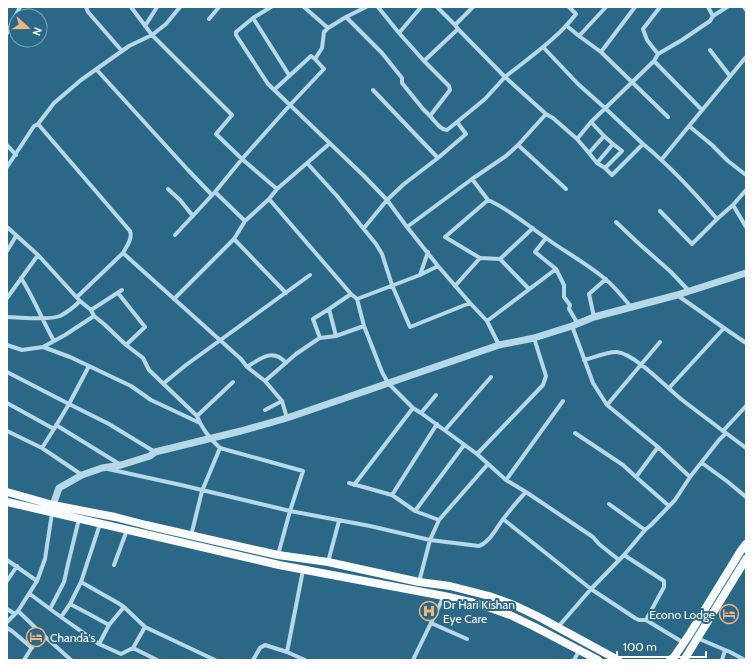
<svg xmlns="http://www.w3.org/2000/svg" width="753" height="667" viewBox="0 0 753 667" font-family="Cabin,sans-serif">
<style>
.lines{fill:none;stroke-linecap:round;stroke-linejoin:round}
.minor{stroke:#b7d8e8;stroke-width:4}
.tertiary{stroke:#b7d8e8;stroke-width:7}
.primary{stroke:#f9fcfe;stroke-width:8}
.labels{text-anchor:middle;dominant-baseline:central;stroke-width:4;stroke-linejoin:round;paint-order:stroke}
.poi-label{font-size:12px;fill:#fff;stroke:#2b6887;text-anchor:start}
</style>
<rect width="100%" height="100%" fill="#2b6887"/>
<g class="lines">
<path class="minor" d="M 86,7 L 88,12 L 122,51
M 131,7 L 152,35 L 232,115 L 216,134 L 242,159 L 277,189
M 271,7 L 253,18 L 236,32 L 236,35 L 268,84 L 364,176 L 387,200 L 407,227 L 438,266 L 470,303 L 487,321 L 499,345
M 304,7 L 328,28
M 378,7 L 399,33 L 424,61 L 458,29 L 505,77 L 485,99 L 457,122 L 466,134 L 438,158
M 437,7 L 455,25 L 458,29
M 708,7 L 713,16
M 744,7 L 746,10
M 346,17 L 382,53 L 402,78 L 402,83 L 423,109 L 430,116
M 253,18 L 289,75
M 209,19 L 219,7
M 455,25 L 473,7
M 145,26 L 157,7
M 567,26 L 579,36 L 601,52 L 635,7
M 7,33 L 20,7
M 399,33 L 421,7
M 579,36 L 606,7
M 543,47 L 578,84 L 605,108 L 643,144 L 612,175 L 605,168 L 597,163 L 589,153 L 577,139 L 553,118 L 546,114 L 505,77 C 530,57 557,39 576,14 L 569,7
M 710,50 L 730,76
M 601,52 L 668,117
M 658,54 L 647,40 L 643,29 L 660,7
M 746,57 L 689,126 L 712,145 L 728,161 L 746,175
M 315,59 L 322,48 L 324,32 L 328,28 L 346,17 L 366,7
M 424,61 L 449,86 L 450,90 L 430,116 C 435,121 440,130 447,130 L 457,122
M 654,61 L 702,110
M 96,69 L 188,170 L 212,195
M 591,122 L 604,136 L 613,144 L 597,163
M 38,124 L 130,231 C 133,239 126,247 123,253
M 577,139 L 591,122 L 654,61 L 658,54 L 682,40 L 710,21 L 713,16 L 727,7
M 643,144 C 670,166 694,192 717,219 L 733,205
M 7,145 L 16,155
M 518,145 L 566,189
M 589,153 L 604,136
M 662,159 L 689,126
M 307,163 L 337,196 L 376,244 L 382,254 L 392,285 L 410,327 L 470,303
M 7,167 L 34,126 L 38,124 L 54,103 L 81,80 L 129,46 L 152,35 L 166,24 L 180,7
M 605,168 L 622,151 L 613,144
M 472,179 L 506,156 L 518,145 L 546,114
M 168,189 L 180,200 L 193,216
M 746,190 L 733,205 L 746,227
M 215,192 L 245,221
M 269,199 L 351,294 L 357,299 L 364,326 L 382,372 L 388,383 L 413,408
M 488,200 C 509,209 527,225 546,238 C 565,252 586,263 604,278 C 614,286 623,297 631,307
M 660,211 L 692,244 L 717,219
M 616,222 L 636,241 L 671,272 L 689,291
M 7,227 L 38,255 L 80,301 L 91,310 L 94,316 L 104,324 L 126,345 L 143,358 L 149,370 L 197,416 C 202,429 210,439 220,448 L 303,471 L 290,511 L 278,555
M 407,227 L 472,179 L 488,200 L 445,237 L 480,258
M 364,228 L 387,200 L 404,184 L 438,158 L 413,132 L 373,90
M 175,235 L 215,192 L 242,159 L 290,105 L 324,69 L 315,59 L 311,56 L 274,90
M 234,239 L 286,293
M 7,251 L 16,236
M 500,259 L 533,228
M 556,269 L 564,285 L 564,297 L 570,305 L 569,309 L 578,324
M 420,275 L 428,252
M 21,278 C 34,298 42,320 54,341
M 455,286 L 480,258 L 500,259 L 529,289
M 118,293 L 145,327 L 126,345
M 77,297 L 123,253 L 241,359 L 247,367 L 265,381 L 282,401 L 287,418
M 7,298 L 38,255
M 174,299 L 234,239 L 245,221 L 269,199 L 277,189 L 329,144
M 357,299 L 420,275 L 438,266
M 329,309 L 336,336
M 91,310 L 122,290
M 7,317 C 21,317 47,321 60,316 C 68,312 74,307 80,301
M 594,317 L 589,294 L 606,279
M 487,321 L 556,269 L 535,252 L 546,238
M 572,326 L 593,383 L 607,405 L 658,447 L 636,477 L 623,465 L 575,433
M 724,328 L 746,343
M 320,338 L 313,319 L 329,309 L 351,294
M 7,345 L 22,350 L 43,347 L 65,335 L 94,316
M 43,347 L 70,357 L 89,366
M 584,360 C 592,358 610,351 617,352 C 635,354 666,387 681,399 C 695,410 709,420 723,431
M 247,367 C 261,358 273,348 286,363
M 7,372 L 69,404 L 54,429
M 265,381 L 296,354 L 318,339 L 320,338 L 336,336 L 364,326
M 164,383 L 186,365 L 310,275
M 669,388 L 724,328 L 677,295
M 7,403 L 54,429 L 42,448
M 607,405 L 660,342
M 265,410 L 282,401
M 421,413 L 436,395
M 197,416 L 233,382
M 56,425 L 121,465
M 445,430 L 491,377
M 7,431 L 42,448 L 82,475
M 726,433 L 746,448
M 658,447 L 690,477
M 155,452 L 109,424 L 69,404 L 89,366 L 131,386 L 151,400 L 200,423
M 477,454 L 543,385 L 546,376 L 534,338
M 702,463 L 728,482 L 746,497
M 108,469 L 181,485 L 290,511 L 370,526 L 430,540 L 479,546 C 491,541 496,528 504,518 C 511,509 518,500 526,492
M 636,477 L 669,506
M 506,480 L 563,401
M 349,483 L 392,495 L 415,511 L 439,520
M 354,485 L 413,408 L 421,413 L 477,454 L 506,480 L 526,492 L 593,537 L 599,544 L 619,560
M 392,495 L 437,424
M 609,504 L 645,530
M 415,511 L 464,445
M 503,519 L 591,589 L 635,618 L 639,620 L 646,620 L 684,643
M 191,536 L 202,491 L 220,448
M 624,555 L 664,581 L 664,587 L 646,620
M 7,560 L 37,581
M 328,562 L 339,521
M 114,565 L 127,530
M 7,581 L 17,566
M 419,582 L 430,540 L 439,520 L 488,464
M 30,594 L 50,609 L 64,582 L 68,564 L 79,519
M 70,604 L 89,614 L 109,625
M 7,609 L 15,614
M 50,609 L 61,617 L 99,644 L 121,654 L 133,648 L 145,627 L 124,607 L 118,603 L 81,582
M 18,611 L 41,633 L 71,660
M 61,617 L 70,604 L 81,582 L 100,524
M 7,622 L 18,611 L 37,581 L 45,559 L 52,513
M 431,623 L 467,639
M 145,627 L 215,660
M 558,627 L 591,589 L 624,555 L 645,530 L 651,525 L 675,500 L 690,477 L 719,440 L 726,433 L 723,431 L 746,406
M 7,628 L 12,631 L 32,648
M 697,638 L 730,652 L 745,660
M 99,644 L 109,625 L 124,607
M 133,648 L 157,660
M 287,652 L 303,570
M 24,660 L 41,633
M 253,660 L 260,648 L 265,645 L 287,652 L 305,660
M 413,660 L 444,596
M 574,660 L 579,651
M 722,660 L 725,650"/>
<path class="tertiary" d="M 53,505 L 59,488 L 82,475 L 102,468 L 121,465 L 150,456 L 155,452 L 241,431 L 287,418 L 499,345 L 534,338 L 572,326 L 594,317 L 677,295 L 746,273"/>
<path class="primary" d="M 7,492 L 53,505 L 115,517 L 146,525 L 260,551 L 278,555 L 328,562 L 419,582 L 450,586 L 489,596 L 514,605 L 539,617 L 618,660
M 7,502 L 279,565 L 444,596 L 479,604 L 510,615 L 535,627 L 598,660
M 670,660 L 674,657 L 689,635 L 740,552 L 746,544
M 684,660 L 746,559"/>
</g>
<defs>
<symbol id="hospital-ring" viewBox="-11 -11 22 22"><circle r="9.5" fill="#2b6887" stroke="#edb580" stroke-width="1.5"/><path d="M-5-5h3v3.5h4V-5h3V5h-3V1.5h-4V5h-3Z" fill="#edb580"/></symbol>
<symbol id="hotel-ring" viewBox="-11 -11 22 22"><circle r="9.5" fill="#2b6887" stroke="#edb580" stroke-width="1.5"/><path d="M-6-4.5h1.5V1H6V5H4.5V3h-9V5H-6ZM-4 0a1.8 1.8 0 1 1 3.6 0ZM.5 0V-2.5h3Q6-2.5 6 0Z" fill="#edb580"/></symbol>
</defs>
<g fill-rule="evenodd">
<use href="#hospital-ring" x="418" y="600" width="22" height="22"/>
<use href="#hotel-ring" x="718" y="603" width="22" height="22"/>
<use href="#hotel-ring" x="25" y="626" width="22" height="22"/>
</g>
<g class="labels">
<g class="poi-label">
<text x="443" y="604">Dr Hari Kishan<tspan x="443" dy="14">Eye Care</tspan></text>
<text x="715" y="614" text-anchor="end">Econo Lodge</text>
<text x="50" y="637">Chanda's</text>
</g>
</g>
<rect width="753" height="667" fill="none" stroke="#ffffff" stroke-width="16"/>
<g transform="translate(28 28) rotate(111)"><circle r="19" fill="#2b6887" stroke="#80a4b7"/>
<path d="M0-3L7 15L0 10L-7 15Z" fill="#edb580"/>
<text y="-6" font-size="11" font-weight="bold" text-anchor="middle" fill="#ffffff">N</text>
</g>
<path d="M617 651v6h89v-6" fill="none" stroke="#ffffff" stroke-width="2"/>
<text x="623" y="651" font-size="12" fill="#ffffff" stroke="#2b6887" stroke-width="3" paint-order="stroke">100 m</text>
</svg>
